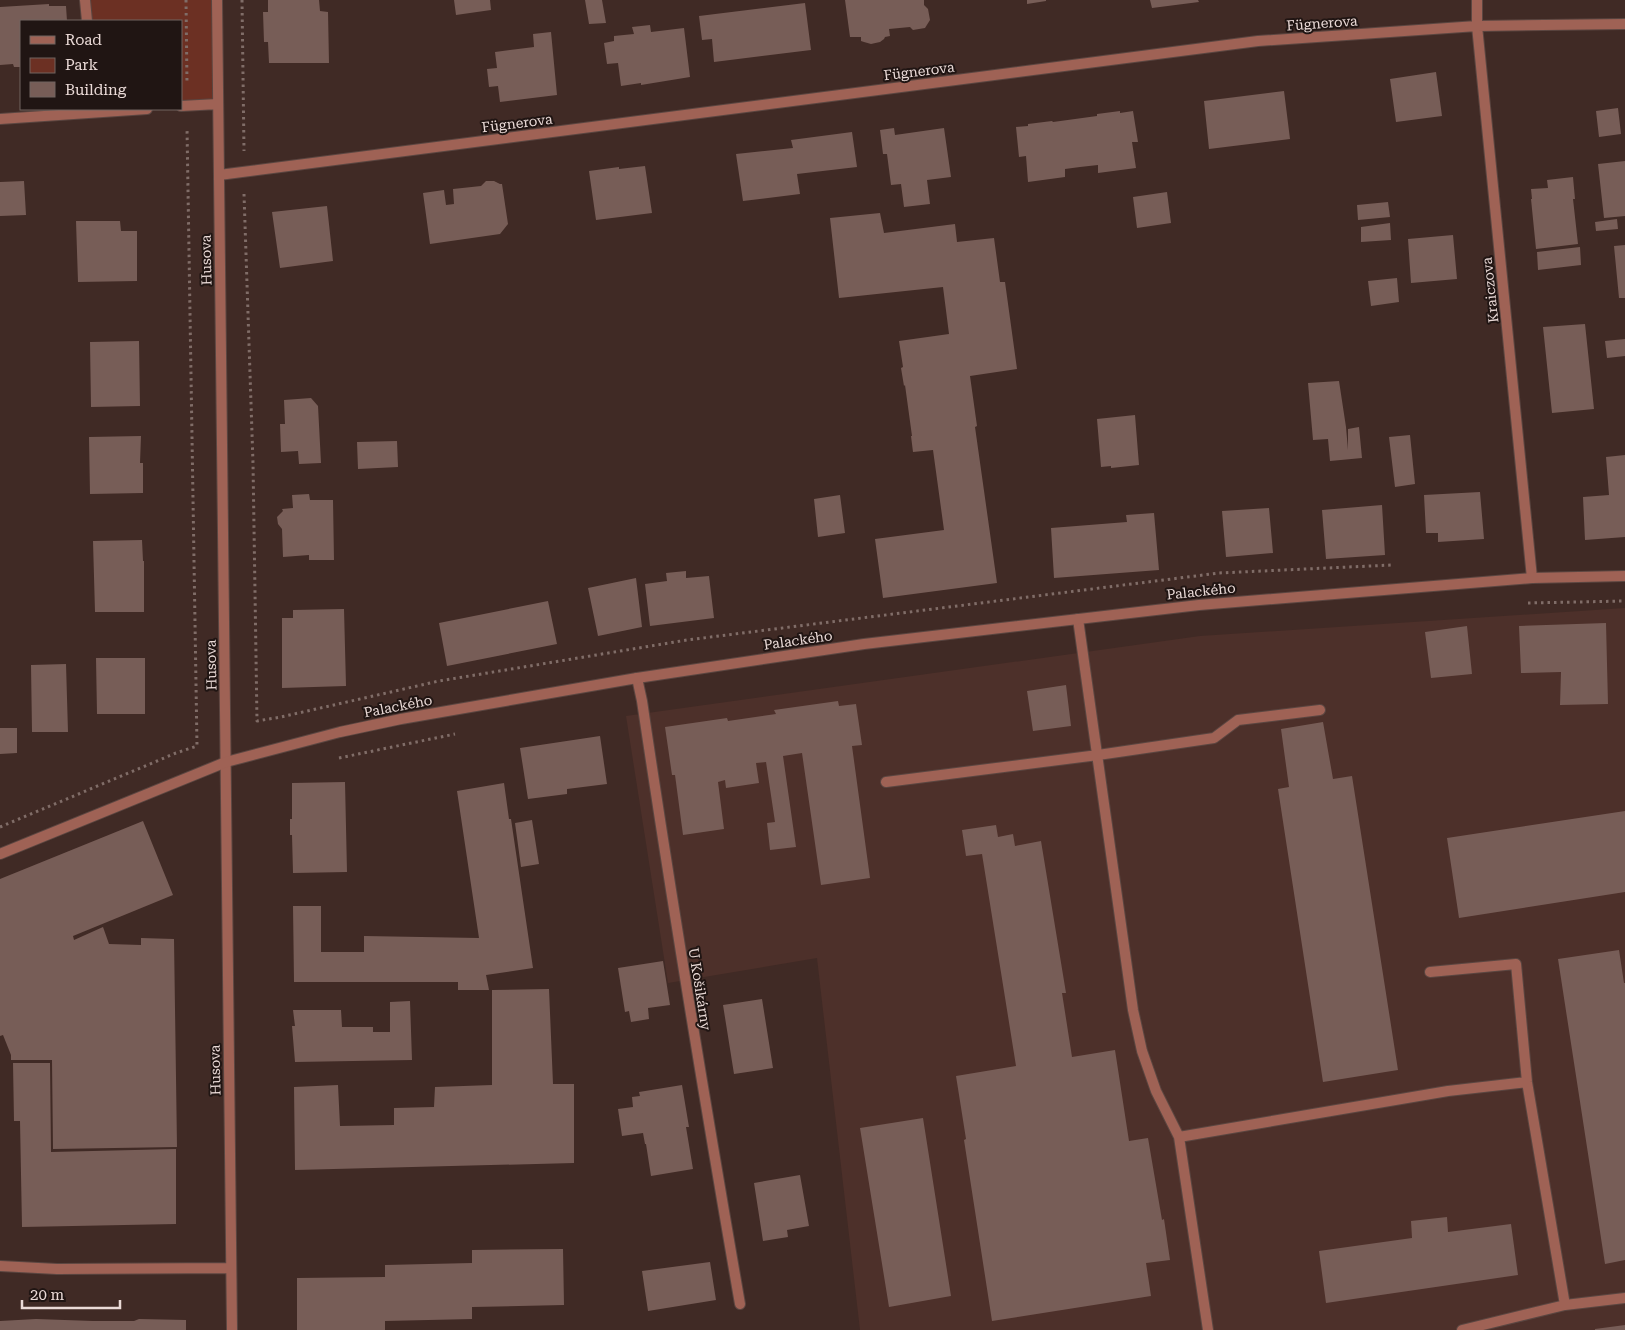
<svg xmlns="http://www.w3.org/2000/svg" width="1625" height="1330" viewBox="0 0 1625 1330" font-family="'Roboto Serif',serif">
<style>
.built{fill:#4d302a}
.green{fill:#6c3023}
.building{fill:#775d57}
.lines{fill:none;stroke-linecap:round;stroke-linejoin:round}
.service-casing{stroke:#5b4641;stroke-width:12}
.minor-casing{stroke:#5b4641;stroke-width:12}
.tertiary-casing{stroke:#5b4641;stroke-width:12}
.path{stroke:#806d68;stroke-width:3;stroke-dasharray:2.5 4;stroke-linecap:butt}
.service{stroke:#9f6255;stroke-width:10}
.minor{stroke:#9f6255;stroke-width:10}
.tertiary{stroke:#9f6255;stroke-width:10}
.labels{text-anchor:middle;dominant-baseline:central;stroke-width:4;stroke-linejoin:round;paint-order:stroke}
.street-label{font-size:14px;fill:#eadad7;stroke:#201513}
</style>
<rect width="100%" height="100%" fill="#402a25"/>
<path class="built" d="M 1625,608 L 1625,1330 L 860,1330 L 817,958 L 668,983 L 626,716 L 1200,636 Z"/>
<path class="green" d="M 85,0 L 217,0 L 218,104 L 181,106 L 181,21 L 87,21 Z"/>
<path class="building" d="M 268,0 L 319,0 L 320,11 L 328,12 L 329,63 L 269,63 L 268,42 L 264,42 L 263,12 L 268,12 Z
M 454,0 L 490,0 L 491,10 L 456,15 Z
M 585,0 L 602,0 L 606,23 L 589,24 Z
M 845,0 L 924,0 L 924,5 L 928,9 L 930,20 L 925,28 L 913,30 L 910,27 L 889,29 L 890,36 L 885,37 L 884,39 L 880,42 L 871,44 L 864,42 L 861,41 L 861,37 L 850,37 Z
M 1027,0 L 1046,0 L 1046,1 L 1027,4 Z
M 1150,0 L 1198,0 L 1199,2 L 1152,8 Z
M 805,3 L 811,50 L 714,62 L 712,39 L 702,40 L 699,16 Z
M 49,4 L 49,6 L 66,6 L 67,21 L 21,21 L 21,67 L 14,67 L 13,64 L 0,65 L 0,7 Z
M 650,25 L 651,32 L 684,28 L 690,77 L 641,85 L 641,83 L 621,86 L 618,63 L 607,64 L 604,43 L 614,41 L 614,36 L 634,34 L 632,27 Z
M 551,32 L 557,95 L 500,102 L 498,86 L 489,87 L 487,69 L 497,68 L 495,52 L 534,47 L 533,34 Z
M 1436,72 L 1442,116 L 1396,122 L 1390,79 Z
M 1284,91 L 1290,139 L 1209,149 L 1204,101 Z
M 1618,108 L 1621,134 L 1599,137 L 1596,111 Z
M 1120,111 L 1120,113 L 1133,111 L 1138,142 L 1132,142 L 1136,168 L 1098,173 L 1098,165 L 1080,167 L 1065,169 L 1065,177 L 1028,182 L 1026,156 L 1019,157 L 1016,127 L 1028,126 L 1028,124 L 1052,121 L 1053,122 L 1097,116 L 1097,114 Z
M 894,128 L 895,135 L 944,128 L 951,177 L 927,180 L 930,204 L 904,207 L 901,184 L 891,185 L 887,154 L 883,154 L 880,130 Z
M 852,132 L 857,167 L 797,174 L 800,194 L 743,201 L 736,154 L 793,148 L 791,140 Z
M 1625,161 L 1625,216 L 1604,218 L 1598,164 Z
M 645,166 L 652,213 L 596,220 L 589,171 L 619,167 L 619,169 Z
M 1573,177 L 1575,199 L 1573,199 L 1578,244 L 1536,249 L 1531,199 L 1532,199 L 1531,189 L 1548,188 L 1547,180 Z
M 24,181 L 26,215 L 0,216 L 0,182 Z
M 486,181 L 494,181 L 500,184 L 502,184 L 508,224 L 500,234 L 430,244 L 423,193 L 444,190 L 446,205 L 454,204 L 453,189 L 481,186 Z
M 1167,192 L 1171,223 L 1137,228 L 1133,197 Z
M 1388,202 L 1390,217 L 1358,220 L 1357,205 Z
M 327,206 L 333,261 L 280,268 L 272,212 Z
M 880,213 L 884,233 L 955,224 L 957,242 L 994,238 L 1000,282 L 1005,282 L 1017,369 L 970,376 L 977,426 L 975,427 L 997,583 L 883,598 L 875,539 L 944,530 L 933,450 L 913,452 L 911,436 L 912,436 L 905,385 L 904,386 L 901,368 L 903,367 L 899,341 L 949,334 L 943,287 L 839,298 L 830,218 Z
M 1617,219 L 1618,229 L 1596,231 L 1595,222 Z
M 76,221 L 120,221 L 121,231 L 137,231 L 137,281 L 78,282 Z
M 1390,223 L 1391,240 L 1361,242 L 1361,227 Z
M 1453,235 L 1457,279 L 1411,283 L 1408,239 Z
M 1625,245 L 1625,298 L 1619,298 L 1614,246 Z
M 1580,247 L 1581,265 L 1538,270 L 1537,252 Z
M 1397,278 L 1399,302 L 1371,306 L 1368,281 Z
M 1585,324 L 1594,409 L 1552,413 L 1543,327 Z
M 1625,339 L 1625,356 L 1607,358 L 1605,341 Z
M 139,341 L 140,406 L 91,407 L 90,342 Z
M 1339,381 L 1346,427 L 1348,450 L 1348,429 L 1359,427 L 1362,458 L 1330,461 L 1328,439 L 1313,440 L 1308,383 Z
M 311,398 L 318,406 L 321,463 L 299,464 L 298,451 L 281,452 L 280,424 L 285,424 L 284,400 Z
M 1135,415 L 1139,465 L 1111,468 L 1111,466 L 1101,467 L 1097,419 Z
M 1410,435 L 1415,484 L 1395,487 L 1389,437 Z
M 141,436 L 140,463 L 143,463 L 143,493 L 90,494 L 89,437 Z
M 397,441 L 398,467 L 358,469 L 357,442 Z
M 1625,455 L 1625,537 L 1585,540 L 1583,497 L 1609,495 L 1606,457 Z
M 1480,492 L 1484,539 L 1438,542 L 1438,533 L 1426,533 L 1424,495 Z
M 309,494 L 310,500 L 333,500 L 334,560 L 309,560 L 309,555 L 283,557 L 282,529 L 278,524 L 277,517 L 283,511 L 282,509 L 293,508 L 292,495 Z
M 840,495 L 845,533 L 818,537 L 814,499 Z
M 1382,505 L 1385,555 L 1326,559 L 1322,510 Z
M 1269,508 L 1273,553 L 1226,557 L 1222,511 Z
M 1154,513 L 1159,570 L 1054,578 L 1051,528 L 1127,522 L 1126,515 Z
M 142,540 L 143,561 L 144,561 L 144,612 L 95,612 L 93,541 Z
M 686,571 L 686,578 L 709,576 L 714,618 L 650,626 L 645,584 L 667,581 L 666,573 Z
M 636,578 L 642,627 L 598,636 L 588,588 Z
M 548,601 L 557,644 L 447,666 L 439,623 Z
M 344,609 L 346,686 L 282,688 L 282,618 L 293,618 L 293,610 Z
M 1606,623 L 1608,704 L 1560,705 L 1561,672 L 1521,673 L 1519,626 Z
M 1467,626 L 1472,674 L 1431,678 L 1425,632 Z
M 96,658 L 145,658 L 145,714 L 97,714 Z
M 66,664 L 68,732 L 32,732 L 31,665 Z
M 1066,685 L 1071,726 L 1033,731 L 1027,691 Z
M 838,701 L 839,706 L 856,704 L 862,745 L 852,746 L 870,878 L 821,885 L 802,753 L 783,756 L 796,847 L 770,850 L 767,823 L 775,822 L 766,762 L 756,763 L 759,783 L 726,788 L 725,780 L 718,782 L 724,829 L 683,835 L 675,775 L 672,775 L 665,727 L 727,718 L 728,721 L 776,714 L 774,710 Z
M 1323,722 L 1333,779 L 1352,776 L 1398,1070 L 1323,1082 L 1278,789 L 1289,787 L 1281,729 Z
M 0,728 L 17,728 L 17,753 L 0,754 Z
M 600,736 L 607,784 L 567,789 L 567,794 L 528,799 L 520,748 Z
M 345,782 L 347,872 L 293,873 L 292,835 L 290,835 L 290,819 L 292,819 L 292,783 Z
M 504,783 L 509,819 L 511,819 L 533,968 L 486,975 L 489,990 L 458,990 L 458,982 L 294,982 L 293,906 L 321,906 L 321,952 L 364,952 L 364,936 L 479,938 L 457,791 Z
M 1625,811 L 1625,892 L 1459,918 L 1447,838 Z
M 532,820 L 539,864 L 521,867 L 515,823 Z
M 143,821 L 173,895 L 73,936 L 74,940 L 103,927 L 109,944 L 141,945 L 141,938 L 174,939 L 177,1147 L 53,1149 L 52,1060 L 11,1060 L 11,1055 L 3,1035 L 0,1036 L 0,879 Z
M 996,825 L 998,837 L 1013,834 L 1015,846 L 1041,841 L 1066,993 L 1062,993 L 1072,1057 L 1115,1050 L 1129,1141 L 1148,1138 L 1162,1220 L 1164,1219 L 1170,1260 L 1146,1263 L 1151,1296 L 992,1321 L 964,1140 L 966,1139 L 956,1076 L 1016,1066 L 982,854 L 966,856 L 962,830 Z
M 1619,950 L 1624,983 L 1625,983 L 1625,1260 L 1605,1264 L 1558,959 Z
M 663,961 L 670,1005 L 648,1008 L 649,1019 L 631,1022 L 629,1011 L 625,1012 L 618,968 Z
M 549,989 L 553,1084 L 574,1084 L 574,1163 L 295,1170 L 294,1087 L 338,1085 L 340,1126 L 394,1125 L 394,1108 L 434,1107 L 435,1087 L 492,1085 L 492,990 Z
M 762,999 L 773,1068 L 734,1074 L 723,1005 Z
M 410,1001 L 412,1060 L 295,1062 L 292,1026 L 295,1026 L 293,1010 L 341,1010 L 342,1027 L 373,1027 L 373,1032 L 390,1032 L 390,1002 Z
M 13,1063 L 50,1063 L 51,1152 L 176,1149 L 176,1224 L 22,1227 L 20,1121 L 14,1121 Z
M 682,1085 L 689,1127 L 686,1127 L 693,1169 L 651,1176 L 646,1144 L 645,1144 L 643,1133 L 622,1136 L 618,1109 L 633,1107 L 632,1097 L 640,1096 L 639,1092 Z
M 923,1118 L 951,1296 L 889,1307 L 860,1128 Z
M 800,1175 L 809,1226 L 787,1230 L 788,1237 L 763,1241 L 754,1183 Z
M 1447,1217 L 1448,1232 L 1511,1224 L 1518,1275 L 1326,1303 L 1319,1251 L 1412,1238 L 1411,1221 Z
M 563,1249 L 564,1305 L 472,1307 L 472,1319 L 385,1321 L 385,1330 L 297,1330 L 297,1278 L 385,1277 L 385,1265 L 472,1263 L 472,1250 Z
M 710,1262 L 716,1300 L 648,1311 L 642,1271 Z
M 36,1319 L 93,1321 L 134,1321 L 139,1319 L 186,1320 L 186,1330 L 0,1330 L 0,1321 Z
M 1625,1325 L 1625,1330 L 1595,1330 L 1595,1329 Z"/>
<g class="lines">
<defs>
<path id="service" d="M 1078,619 L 1133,1010 L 1142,1051 L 1156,1091 L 1179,1137 L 1208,1330
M 886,782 L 1098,755 L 1214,738 L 1238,720 L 1320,710
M 1430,972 L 1516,964 L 1527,1082 L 1565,1305 L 1462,1330
M 1179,1137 L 1448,1091 L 1527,1082
M 1565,1305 L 1625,1298"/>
<path id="minor" d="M 85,0 L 87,21
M 217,0 L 232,1330
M 1477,0 L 1477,26 L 1532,578
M 181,106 L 218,104
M 0,119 L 147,109
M 219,175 L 1258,41 L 1477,26 L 1625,24
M 637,678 L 642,701 C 672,903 705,1103 740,1304
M 0,1266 L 57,1269 L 231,1268"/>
<path id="tertiary" d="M 0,854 L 226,762 L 340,732 L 401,719 L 637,678 L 864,644 L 1199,605 L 1532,578 L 1625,576"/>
</defs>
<use href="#service" class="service-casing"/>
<use href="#minor" class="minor-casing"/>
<use href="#tertiary" class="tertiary-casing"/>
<path class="path" d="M 186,0 L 187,84
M 242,0 L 244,151
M 244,194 L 253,463 L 257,721 L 281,717 L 439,681 L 687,640 L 1219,573 L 1392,565
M 1528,603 L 1625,601
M 339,758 L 455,734
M 0,827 L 176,753 L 197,746 L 187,128"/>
<use href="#service" class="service"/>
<use href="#minor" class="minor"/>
<use href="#tertiary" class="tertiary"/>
</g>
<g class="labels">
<g class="street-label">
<text transform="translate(1322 23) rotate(-4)">Fügnerova</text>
<text transform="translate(919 71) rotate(-7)">Fügnerova</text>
<text transform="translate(517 123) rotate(-7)">Fügnerova</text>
<text transform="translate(206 260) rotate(-91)">Husova</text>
<text transform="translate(1490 290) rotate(-96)">Kraiczova</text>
<text transform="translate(1201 591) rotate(-6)">Palackého</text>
<text transform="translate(798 640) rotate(-8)">Palackého</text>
<text transform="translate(211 665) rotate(-91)">Husova</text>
<text transform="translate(398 706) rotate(-11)">Palackého</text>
<text transform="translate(700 989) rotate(81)">U Košikárny</text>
<text transform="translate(215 1070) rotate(-91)">Husova</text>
</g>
</g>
<rect x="20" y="20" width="162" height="90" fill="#201513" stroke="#716461"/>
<rect x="30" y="36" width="25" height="8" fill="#9f6255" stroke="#716461"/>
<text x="65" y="45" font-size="15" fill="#eadad7">Road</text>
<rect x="30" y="58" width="25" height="15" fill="#6c3023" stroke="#716461"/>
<text x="65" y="70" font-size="15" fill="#eadad7">Park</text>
<rect x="30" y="82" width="25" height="15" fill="#775d57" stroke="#716461"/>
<text x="65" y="95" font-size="15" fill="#eadad7">Building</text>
<path d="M22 1300v8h98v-8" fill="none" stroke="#eadad7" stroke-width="2.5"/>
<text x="30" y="1300" font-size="15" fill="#eadad7" stroke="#201513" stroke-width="4" paint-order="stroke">20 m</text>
</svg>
